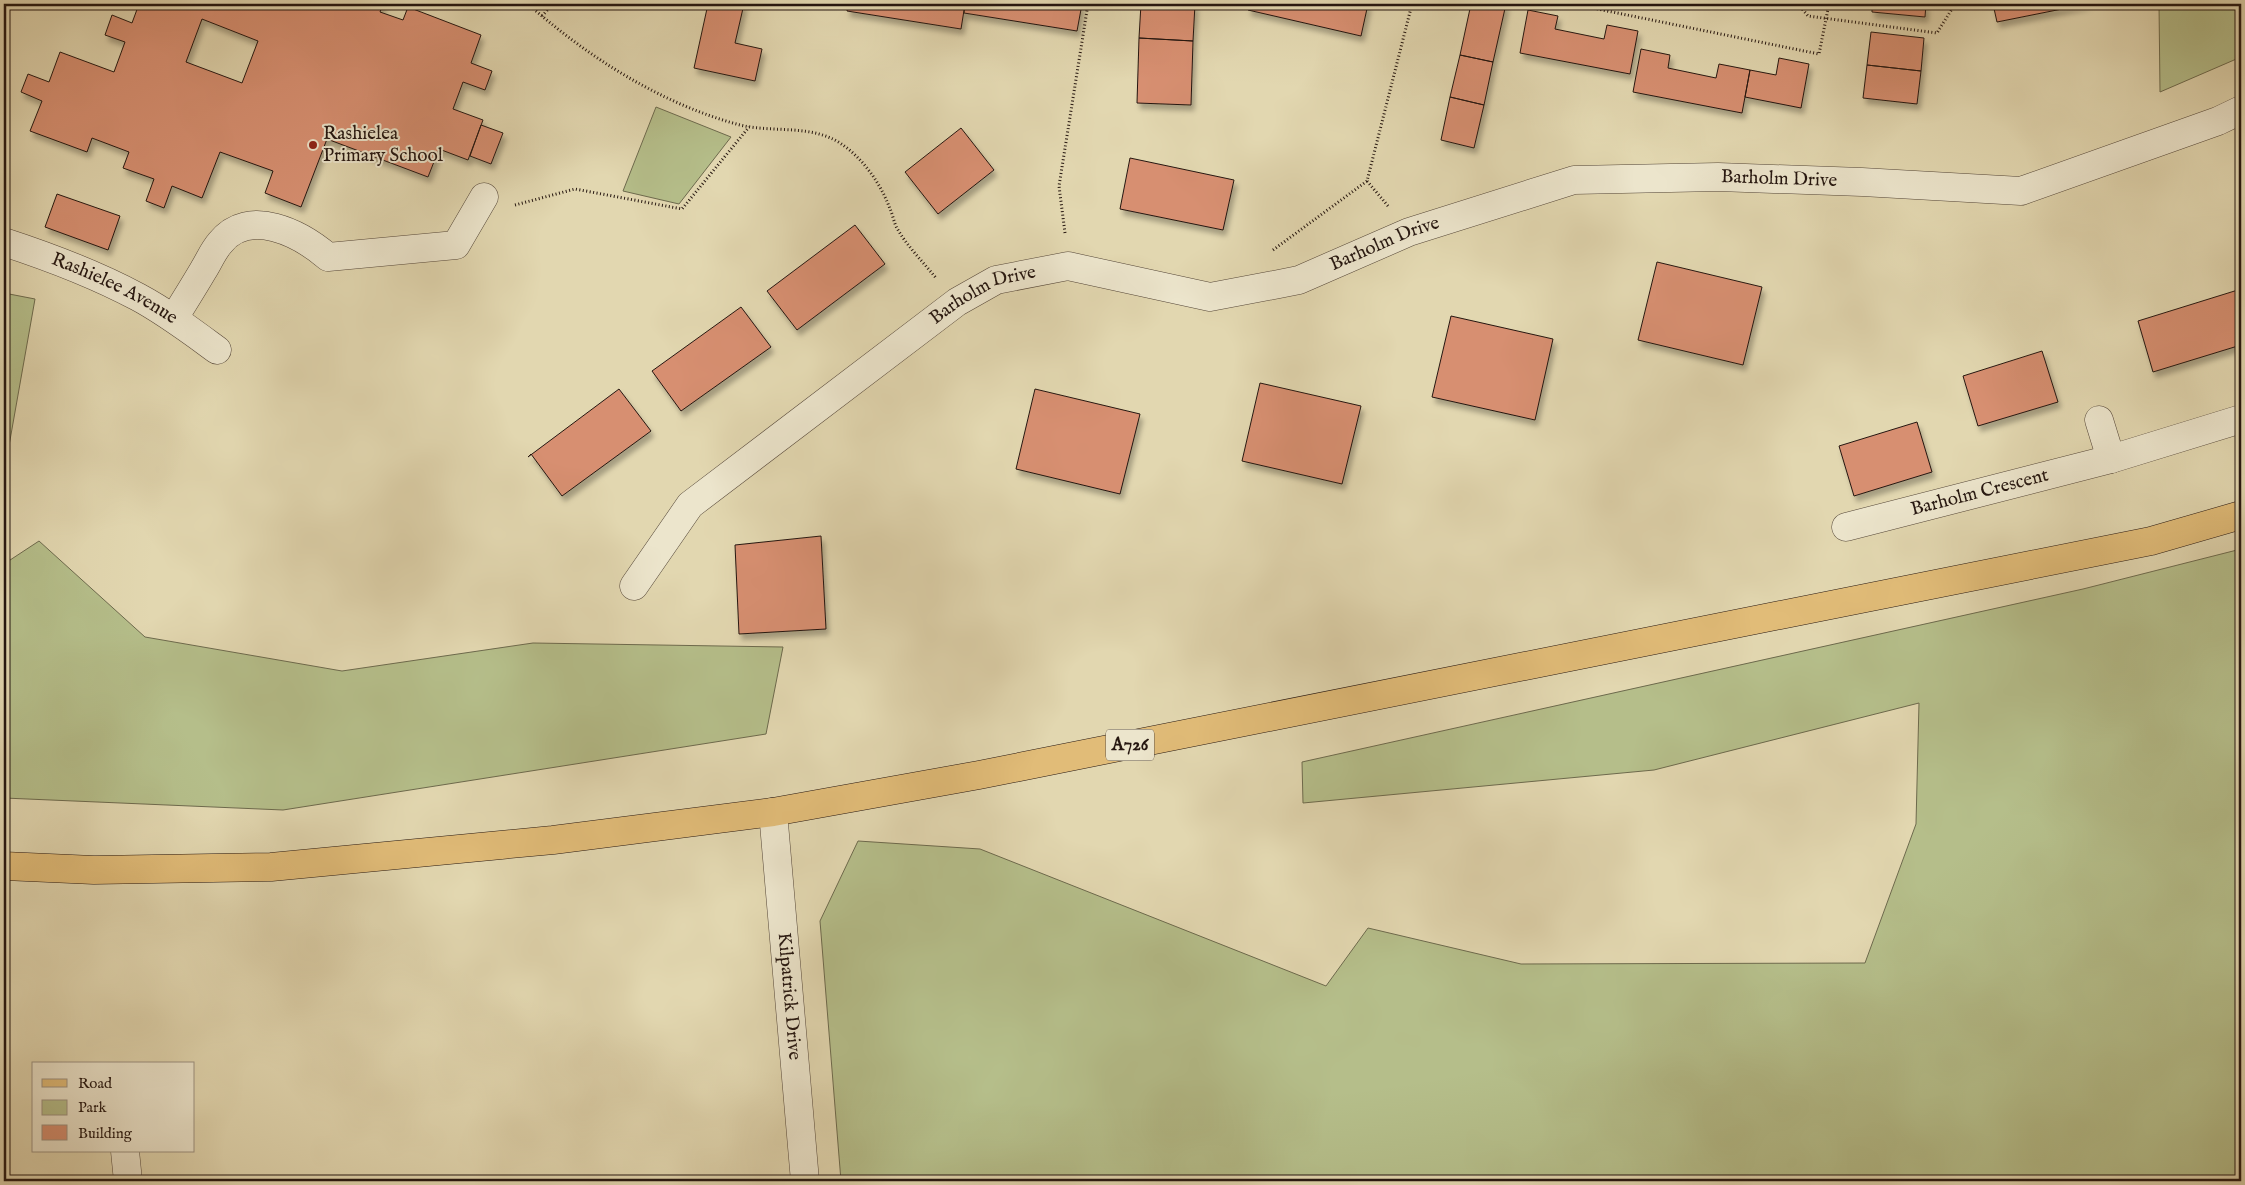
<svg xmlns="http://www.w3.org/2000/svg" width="2245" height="1185" viewBox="0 0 2245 1185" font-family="'IM FELL English',serif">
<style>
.green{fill:#b5be8a;stroke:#6d6a4d}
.building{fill:#d78f71;stroke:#251610;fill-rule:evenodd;filter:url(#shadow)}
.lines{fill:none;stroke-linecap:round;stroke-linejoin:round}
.minor-casing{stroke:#544638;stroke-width:29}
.major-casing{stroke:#251610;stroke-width:29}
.path{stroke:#251610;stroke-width:3;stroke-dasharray:1 2.5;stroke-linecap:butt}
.minor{stroke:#ece5cc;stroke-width:28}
.major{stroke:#e1bc78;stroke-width:28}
.poi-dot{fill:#8f2418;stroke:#ece5cc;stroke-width:2}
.labels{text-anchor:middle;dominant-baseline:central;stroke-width:4;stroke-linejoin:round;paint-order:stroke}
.shield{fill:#ece5cc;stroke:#615448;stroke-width:1}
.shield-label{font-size:18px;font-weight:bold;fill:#251610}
.poi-label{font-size:19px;fill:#251610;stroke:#ece5cc;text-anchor:start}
.street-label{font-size:19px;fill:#251610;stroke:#ece5cc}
</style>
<defs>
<filter id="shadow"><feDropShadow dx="3" dy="5.5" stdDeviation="2.5" flood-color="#0004"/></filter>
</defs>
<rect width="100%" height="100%" fill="#e2d7b0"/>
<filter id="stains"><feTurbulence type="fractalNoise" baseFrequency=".004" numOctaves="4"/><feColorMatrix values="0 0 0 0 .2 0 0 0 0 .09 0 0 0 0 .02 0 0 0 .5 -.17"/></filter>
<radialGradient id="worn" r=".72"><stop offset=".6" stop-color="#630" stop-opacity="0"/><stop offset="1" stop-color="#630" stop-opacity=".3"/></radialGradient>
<path class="green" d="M 2159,4 L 2241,4 L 2241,57 L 2160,92 Z
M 656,107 L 731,137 L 679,204 L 623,191 Z
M 4,293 L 35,299 L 4,474 Z
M 39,541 L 145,637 L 342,671 L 533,643 L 783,647 L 766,734 L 283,810 L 4,798 L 4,564 Z
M 2241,549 L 2241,1181 L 841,1181 L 820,921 L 858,841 L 980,849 L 1326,986 L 1368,928 L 1521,964 L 1865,963 L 1916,824 L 1919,703 L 1654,770 L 1303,803 L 1302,762 L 2083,589 Z"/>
<path class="building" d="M 139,4 L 383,4 L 380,12 L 403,20 L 408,7 L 481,35 L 471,63 L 492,71 L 485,90 L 463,82 L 453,109 L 483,120 L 468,160 L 439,149 L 428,177 L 327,139 L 301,207 L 265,193 L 273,171 L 220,152 L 202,198 L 172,186 L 164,208 L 146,201 L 154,179 L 123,168 L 129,152 L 92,138 L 87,152 L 30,131 L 42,101 L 21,92 L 28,74 L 49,82 L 60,52 L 114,72 L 125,42 L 105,35 L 112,15 L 132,23 ZM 202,19 L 258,41 L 242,83 L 186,62 Z
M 708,4 L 744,4 L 735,43 L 762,49 L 755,81 L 694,68 Z
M 848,4 L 965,4 L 961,29 L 847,11 Z
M 965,4 L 1082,4 L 1077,31 L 964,13 Z
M 1141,4 L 1195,4 L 1193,41 L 1139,38 Z
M 1249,4 L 1368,4 L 1361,36 L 1248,10 Z
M 1471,4 L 1506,4 L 1493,62 L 1460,55 Z
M 1872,4 L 1926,4 L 1925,17 L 1872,12 Z
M 1993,4 L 2087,4 L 1997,22 Z
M 1528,10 L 1558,16 L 1555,29 L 1604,39 L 1607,25 L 1638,31 L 1630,74 L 1520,53 Z
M 1871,32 L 1924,38 L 1921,71 L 1867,65 Z
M 1139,38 L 1193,41 L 1191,105 L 1137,103 Z
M 1641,49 L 1670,55 L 1668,68 L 1716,78 L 1719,64 L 1750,70 L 1742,113 L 1633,92 Z
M 1460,55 L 1493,62 L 1484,105 L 1450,97 Z
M 1779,58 L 1809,64 L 1801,108 L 1745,97 L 1750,70 L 1776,75 Z
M 1867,65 L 1921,71 L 1917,104 L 1863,98 Z
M 1450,97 L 1484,105 L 1474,148 L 1441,140 Z
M 481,125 L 503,133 L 491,164 L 470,156 Z
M 961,128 L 994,170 L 938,214 L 905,172 Z
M 1130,158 L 1234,180 L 1223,230 L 1120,209 Z
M 57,194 L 120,216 L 108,250 L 45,227 Z
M 855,225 L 885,264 L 797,330 L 767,291 Z
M 1657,262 L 1762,287 L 1743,365 L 1638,340 Z
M 2241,289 L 2241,345 L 2153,372 L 2138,321 Z
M 741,307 L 771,347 L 681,411 L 652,371 Z
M 1451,316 L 1553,339 L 1535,420 L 1432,397 Z
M 2042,351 L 2058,402 L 1978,426 L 1963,376 Z
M 1260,383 L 1361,406 L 1342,484 L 1242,461 Z
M 619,389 L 651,431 L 562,496 L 531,454 L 528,457 Z
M 1035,389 L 1140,414 L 1120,494 L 1016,469 Z
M 1917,422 L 1932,472 L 1854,496 L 1839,446 Z
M 821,536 L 826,629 L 739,634 L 735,545 Z"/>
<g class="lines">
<defs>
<g id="minor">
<path id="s1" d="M 4,242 C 50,257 95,274 138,297 C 166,312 191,331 217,350"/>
<path d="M 174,318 C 184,302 194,286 204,269 C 209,261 213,251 220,243 C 249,206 301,234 328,257 L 456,245 L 484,197"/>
<path d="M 2099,420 L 2111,459"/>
<path id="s2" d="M 1846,527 L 2111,459 L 2241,419"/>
<path id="s3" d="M 634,586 L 690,505 L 957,302 L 996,280 L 1068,266 L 1210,297 L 1279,284 L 1299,280 L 1409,232 L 1574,180 L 1718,177 L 1862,182 L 2021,191 L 2218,121 L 2241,110"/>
<path id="s4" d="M 773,812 L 805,1181"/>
<path d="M 125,1151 L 128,1181"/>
</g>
<path id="major" d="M 4,866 L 94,870 L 271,867 L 553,840 L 773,812 L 979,775 L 2151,541 L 2241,515"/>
</defs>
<use href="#minor" class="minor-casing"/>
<use href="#major" class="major-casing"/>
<path class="path" d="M 528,4 C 588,57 661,104 740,125 C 773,133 810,124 840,143 C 863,158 881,184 890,209 C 893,215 894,224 898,230 C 908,247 923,262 936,278
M 1573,4 L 1819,54 L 1829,4
M 1798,4 L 1808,16 L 1937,33 L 1955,4
M 542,16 L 553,4
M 515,205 L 575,189 L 682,209 L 749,127
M 1388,206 L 1367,181 L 1412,4
M 1065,233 L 1059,186 L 1088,4
M 1273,250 L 1367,181"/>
<use href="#minor" class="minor"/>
<use href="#major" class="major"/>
</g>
<circle class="poi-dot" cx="313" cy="145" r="5"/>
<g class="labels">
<rect class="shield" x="1106" y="729.5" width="48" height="31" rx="4"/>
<g class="shield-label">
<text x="1130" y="745">A726</text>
</g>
<g class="poi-label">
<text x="323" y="134">Rashielea<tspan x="323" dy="22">Primary School</tspan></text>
</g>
<g class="street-label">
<text stroke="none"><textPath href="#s3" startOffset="1286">Barholm Drive</textPath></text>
<text stroke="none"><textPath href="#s3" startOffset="881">Barholm Drive</textPath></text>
<text stroke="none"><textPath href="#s1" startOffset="120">Rashielee Avenue</textPath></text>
<text stroke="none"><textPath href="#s3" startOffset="461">Barholm Drive</textPath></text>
<text stroke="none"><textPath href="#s2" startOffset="138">Barholm Crescent</textPath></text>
<text stroke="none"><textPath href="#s4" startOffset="185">Kilpatrick Drive</textPath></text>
</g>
</g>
<rect width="2245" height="1185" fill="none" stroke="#e2d7b0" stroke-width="20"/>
<rect x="5" y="5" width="2235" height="1175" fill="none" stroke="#251610" stroke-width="2.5"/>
<rect x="10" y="10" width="2225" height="1165" fill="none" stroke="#251610"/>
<rect x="32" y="1062" width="162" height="90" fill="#ece5cc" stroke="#9c9281"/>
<rect x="42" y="1079" width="25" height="8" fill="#e1bc78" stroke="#9c9281"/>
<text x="78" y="1088" font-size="15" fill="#251610">Road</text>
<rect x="42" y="1100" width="25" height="15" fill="#b5be8a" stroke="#9c9281"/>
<text x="78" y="1112" font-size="15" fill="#251610">Park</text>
<rect x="42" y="1125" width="25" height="15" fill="#d78f71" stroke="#9c9281"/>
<text x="78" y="1138" font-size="15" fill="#251610">Building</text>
<rect width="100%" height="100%" filter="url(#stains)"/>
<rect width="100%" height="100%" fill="url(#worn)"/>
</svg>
